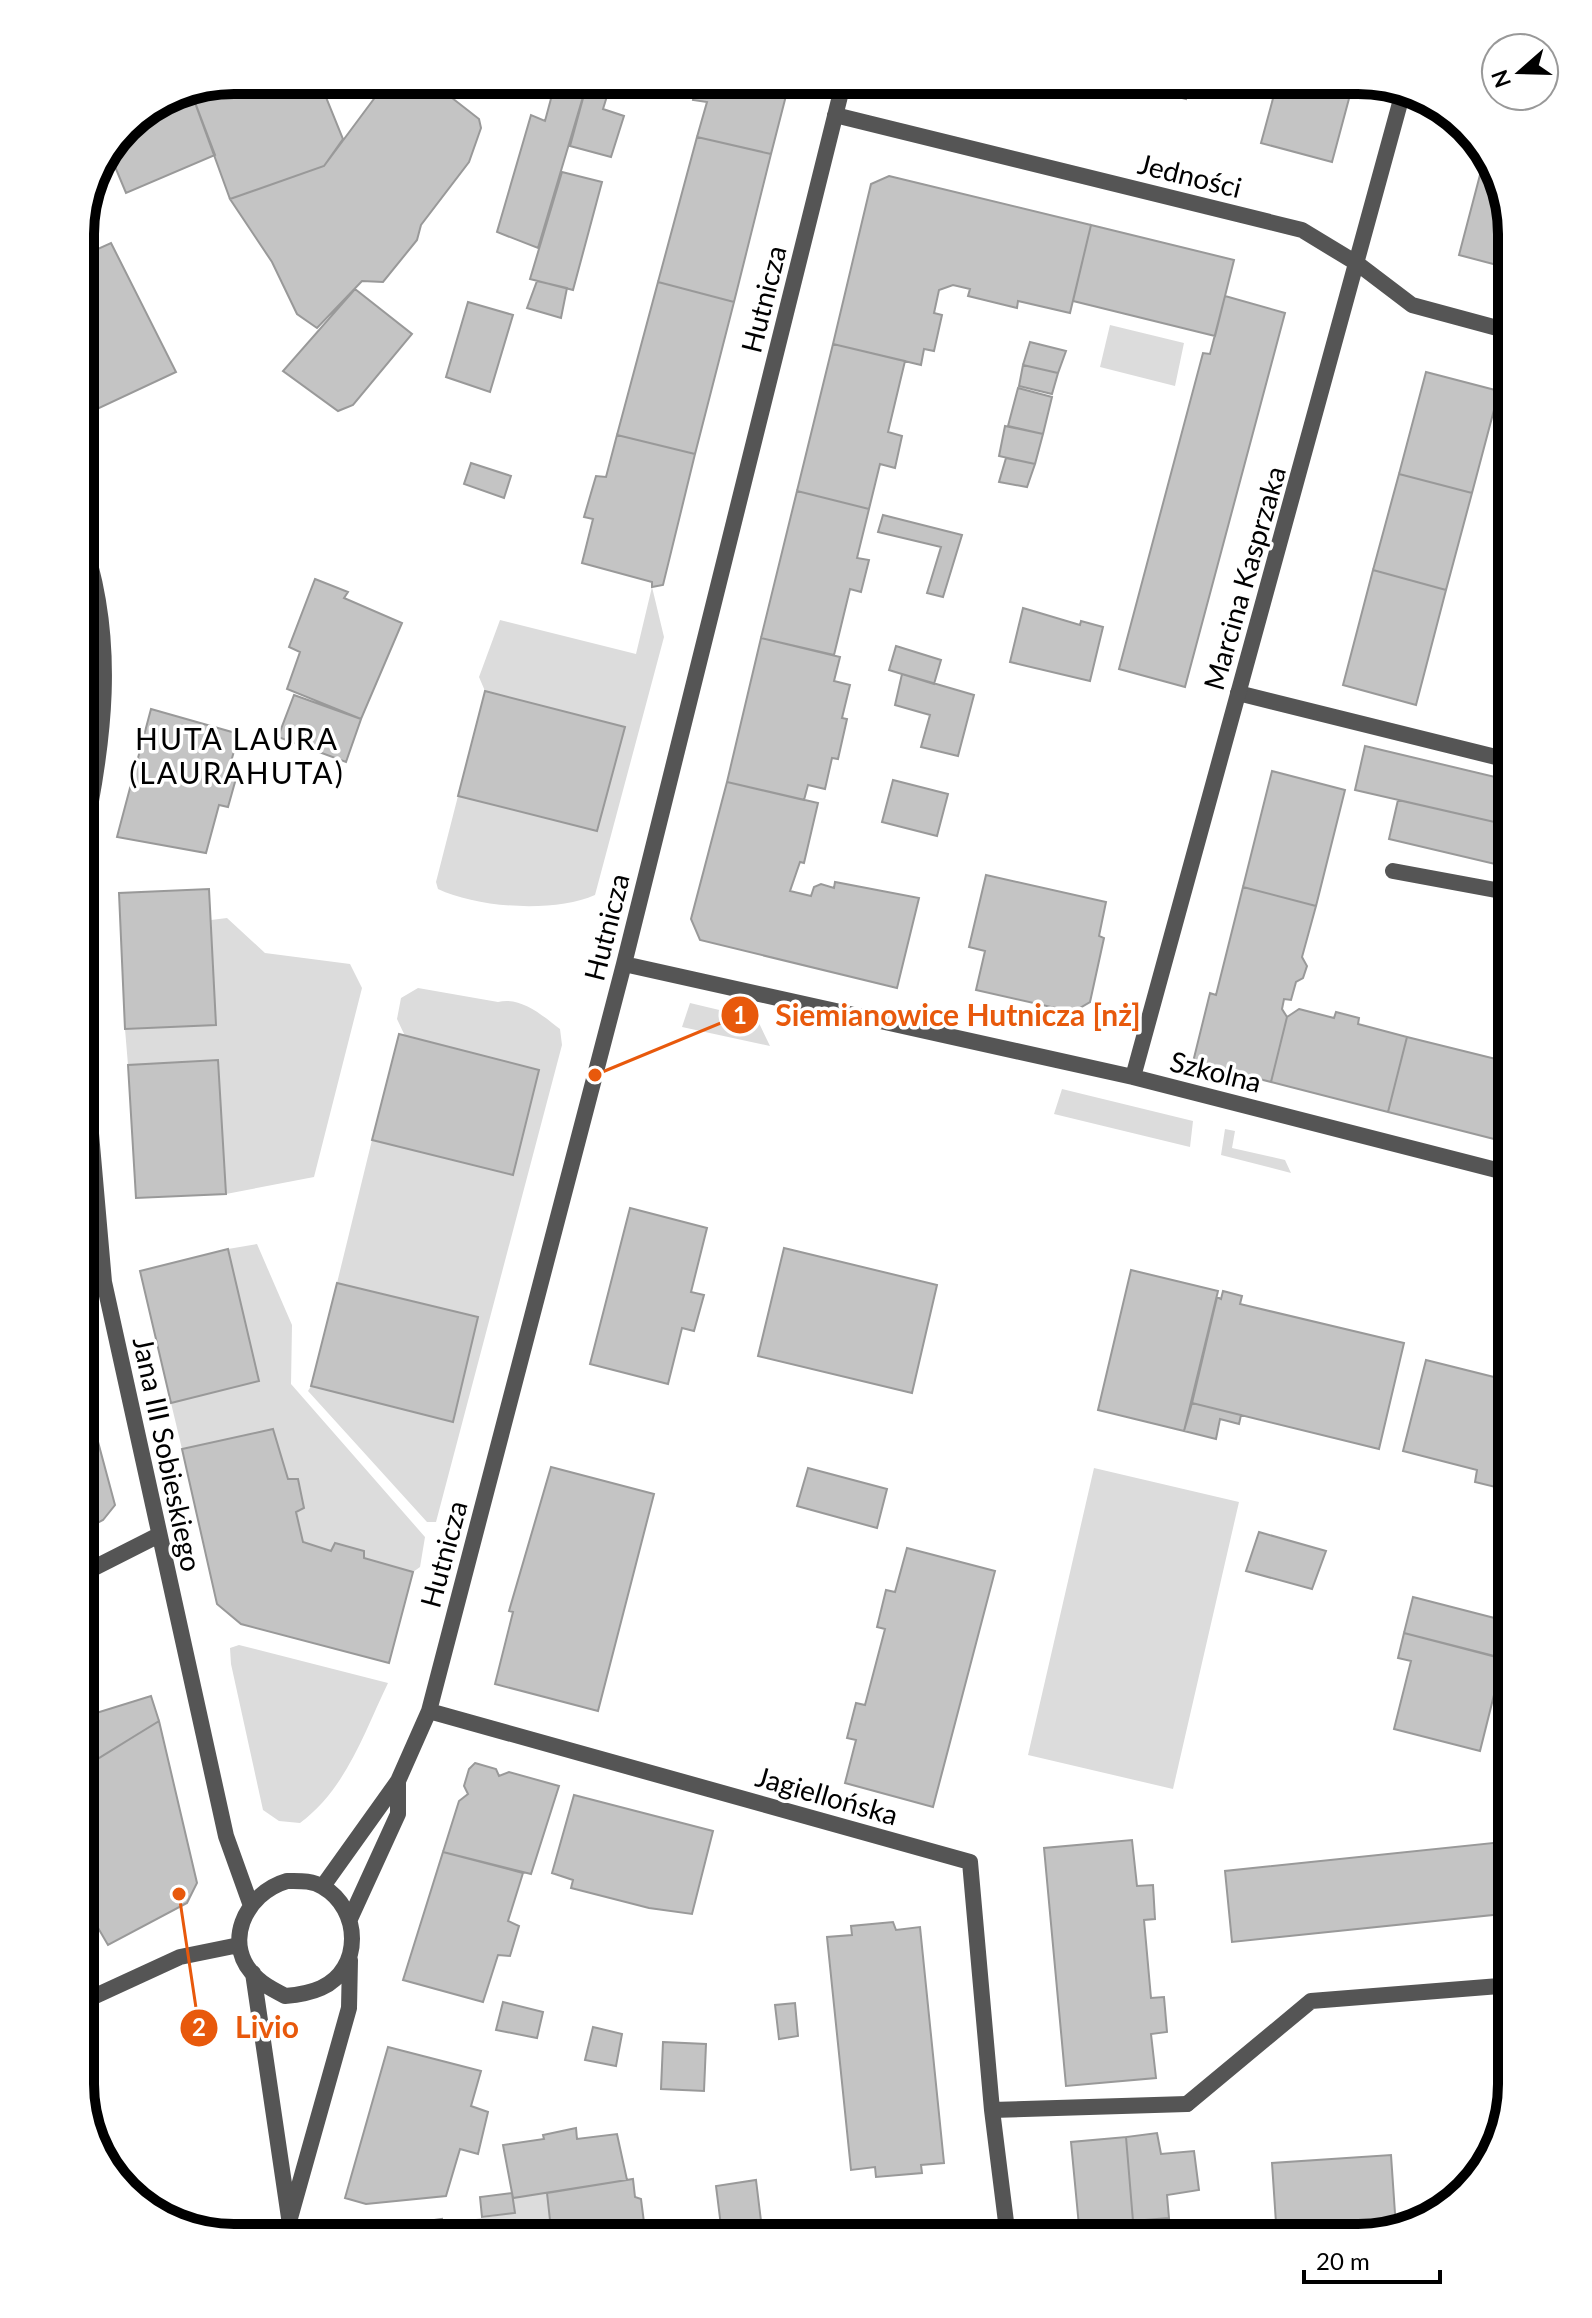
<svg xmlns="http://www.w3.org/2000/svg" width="1592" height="2318" viewBox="0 0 1592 2318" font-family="Lato,sans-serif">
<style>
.green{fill:#dcdcdc}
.building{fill:#c4c4c4;stroke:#999;stroke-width:2}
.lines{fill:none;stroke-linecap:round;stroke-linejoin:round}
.service{stroke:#555;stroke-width:16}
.minor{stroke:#555;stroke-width:16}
.labels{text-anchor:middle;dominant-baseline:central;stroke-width:7;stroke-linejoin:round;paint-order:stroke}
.street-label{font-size:28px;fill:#000;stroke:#fff}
.neighbourhood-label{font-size:30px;letter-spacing:2px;fill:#000;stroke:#fff}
.rim{fill:none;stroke:#000;stroke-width:10}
.leader{fill:none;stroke:#e8590c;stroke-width:3}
.callout-dot{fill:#e8590c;stroke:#fff;stroke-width:3}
.mark-label{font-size:24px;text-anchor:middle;font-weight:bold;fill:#fff}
.callout-label{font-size:30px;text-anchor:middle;font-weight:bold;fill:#e8590c;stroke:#fff;stroke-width:7;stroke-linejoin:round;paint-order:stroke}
</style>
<rect width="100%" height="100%" fill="#fff"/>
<path class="green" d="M 1110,325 L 1184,343 L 1175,386 L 1100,367 Z
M 652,587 L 664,637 L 595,895 C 554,913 478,908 438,889 L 436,882 L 458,796 L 597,831 L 625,727 L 485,691 L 479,677 L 500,620 L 636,654 Z
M 227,918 L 265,953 L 350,964 L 362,988 L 314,1177 L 226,1194 L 218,1060 L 128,1065 L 125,1029 L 216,1024 L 211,920 Z
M 418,988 L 498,1002 C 521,996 543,1016 560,1029 L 562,1045 L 436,1522 L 427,1522 L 308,1391 L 311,1386 L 453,1422 L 478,1317 L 337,1283 L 372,1140 L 513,1175 L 539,1071 L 405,1036 L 397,1019 L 401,998 Z
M 690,1003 L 757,1019 L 770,1046 L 682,1027 Z
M 1062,1089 L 1193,1121 L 1190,1147 L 1054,1114 Z
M 1225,1129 L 1235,1131 L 1232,1148 L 1285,1160 L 1291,1173 L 1221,1155 Z
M 257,1244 L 292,1325 L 291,1384 L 425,1537 L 420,1567 L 413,1572 L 364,1558 L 364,1551 L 335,1543 L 331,1551 L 303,1542 L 296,1512 L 298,1479 L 288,1479 L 273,1429 L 182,1449 L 171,1403 L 259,1381 L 228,1249 Z
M 1094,1468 L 1239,1502 L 1173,1789 L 1028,1755 Z
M 239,1645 L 388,1683 C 364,1733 346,1789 300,1823 L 279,1821 L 263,1810 L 231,1664 L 230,1648 Z
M 547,2193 L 552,2238 L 445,2238 L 443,2224 L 515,2213 L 513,2198 Z"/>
<path class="building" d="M 234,80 L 319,80 L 343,139 L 324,166 L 230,199 L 190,89 Z
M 388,80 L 429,80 L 479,119 L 481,128 L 469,162 L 421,225 L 417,240 L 383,282 L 362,281 L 317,328 L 297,314 L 272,262 L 230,199 L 324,166 Z
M 556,80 L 588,80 L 538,248 L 497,232 L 531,115 L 545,121 Z
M 588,80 L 612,80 L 603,109 L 624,116 L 611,157 L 570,146 Z
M 697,80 L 790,80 L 771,154 L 697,137 L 707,102 L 693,100 Z
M 1112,80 L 1190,80 L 1186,99 Z
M 1278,80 L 1354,80 L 1332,162 L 1261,143 Z
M 190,89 L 215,155 L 126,193 L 111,157 L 126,125 L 176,92 Z
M 697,137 L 771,154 L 734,302 L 658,282 Z
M 1486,152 L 1492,158 L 1512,234 L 1512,269 L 1459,255 Z
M 562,172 L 602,182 L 573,290 L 530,279 Z
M 889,176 L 1091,225 L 1070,313 L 1018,301 L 1017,308 L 968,296 L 970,289 L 953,285 L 939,290 L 934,313 L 942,315 L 934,351 L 924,349 L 921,365 L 833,344 L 871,184 Z
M 1091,225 L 1234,260 L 1215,336 L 1073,301 Z
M 111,243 L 176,372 L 80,417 L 80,257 Z
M 537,281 L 567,288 L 561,318 L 527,308 Z
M 658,282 L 734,302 L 695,454 L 617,435 Z
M 355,289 L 412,334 L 353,405 L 338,411 L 283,371 Z
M 1225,296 L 1285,313 L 1185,687 L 1119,669 L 1203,353 L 1210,354 Z
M 468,302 L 513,315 L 490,392 L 446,377 Z
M 1030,342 L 1066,351 L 1058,373 L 1023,365 Z
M 833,344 L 905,361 L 888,432 L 902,436 L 895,468 L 880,464 L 869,509 L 797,491 Z
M 1023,365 L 1058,373 L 1052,394 L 1019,386 Z
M 1426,372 L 1499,391 L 1472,493 L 1399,474 Z
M 1018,388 L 1052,397 L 1043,434 L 1008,426 Z
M 1005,426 L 1043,434 L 1035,464 L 999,456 Z
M 617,435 L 695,454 L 663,585 L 652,587 L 652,582 L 582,563 L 593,519 L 584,517 L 596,476 L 606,477 Z
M 1006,458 L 1035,464 L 1027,487 L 999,482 Z
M 471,463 L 511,476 L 504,498 L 464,484 Z
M 1399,474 L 1472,493 L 1446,590 L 1373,570 Z
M 797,491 L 869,509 L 857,558 L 869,560 L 861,592 L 850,589 L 834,655 L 761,638 Z
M 883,515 L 962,535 L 943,597 L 927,593 L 941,547 L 878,532 Z
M 1373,570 L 1446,590 L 1416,705 L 1343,685 Z
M 315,579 L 348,592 L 344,598 L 402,623 L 361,719 L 287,689 L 300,652 L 289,647 Z
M 1023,608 L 1080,625 L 1081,621 L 1103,627 L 1090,681 L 1010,662 Z
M 80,628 L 88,705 L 80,705 Z
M 761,638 L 840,657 L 834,681 L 850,685 L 842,718 L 847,719 L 838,759 L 832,758 L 825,789 L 808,785 L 804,800 L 727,782 Z
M 896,646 L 941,660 L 934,684 L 889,670 Z
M 902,674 L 974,695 L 958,756 L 921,747 L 930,715 L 895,705 Z
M 485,691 L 625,727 L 597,831 L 458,796 Z
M 294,695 L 361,719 L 346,762 L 278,737 Z
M 80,705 L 88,705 L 80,740 Z
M 151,709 L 239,734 L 228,772 L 237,775 L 228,807 L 219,805 L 206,853 L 117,837 Z
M 1365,746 L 1512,781 L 1512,826 L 1355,790 Z
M 1272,771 L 1345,790 L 1316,906 L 1243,887 Z
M 893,780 L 948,794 L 937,836 L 882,822 Z
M 727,782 L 818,803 L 804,863 L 800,862 L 790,891 L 811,896 L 814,887 L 821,884 L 834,888 L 835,882 L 919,898 L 897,988 L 700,940 L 691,919 Z
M 1398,800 L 1512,826 L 1512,868 L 1389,839 Z
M 986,875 L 1106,902 L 1099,936 L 1104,938 L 1090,1002 L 1073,1012 L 976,990 L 985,951 L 969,947 Z
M 1243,887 L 1316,906 L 1302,957 L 1307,966 L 1303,978 L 1296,982 L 1291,1000 L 1284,999 L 1282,1009 L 1287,1017 L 1271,1082 L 1193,1062 L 1210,993 L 1216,995 Z
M 209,889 L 216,1025 L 125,1029 L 119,893 Z
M 1299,1009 L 1334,1018 L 1336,1012 L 1359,1018 L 1358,1024 L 1407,1037 L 1388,1112 L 1271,1082 L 1287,1017 Z
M 399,1034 L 539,1070 L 513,1175 L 372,1140 Z
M 1407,1037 L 1512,1063 L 1494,1139 L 1388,1112 Z
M 218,1060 L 226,1194 L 136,1198 L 128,1065 Z
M 630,1208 L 707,1228 L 691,1292 L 704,1295 L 694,1331 L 682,1328 L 668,1384 L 590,1364 Z
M 784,1248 L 937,1285 L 912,1393 L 758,1356 Z
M 228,1249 L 259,1381 L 171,1403 L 140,1271 Z
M 1131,1270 L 1218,1291 L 1184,1431 L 1098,1410 Z
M 337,1283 L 478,1317 L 453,1422 L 311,1386 Z
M 1223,1291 L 1242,1296 L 1240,1304 L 1404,1343 L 1379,1449 L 1192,1403 L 1217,1297 L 1221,1299 Z
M 1426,1360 L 1502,1379 L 1506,1366 L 1512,1368 L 1512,1491 L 1475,1482 L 1477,1470 L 1403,1451 Z
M 80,1365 L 90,1412 L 80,1416 Z
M 1192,1403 L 1241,1415 L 1239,1424 L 1220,1419 L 1216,1439 L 1184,1431 Z
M 90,1412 L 115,1505 L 103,1520 L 80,1532 L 80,1416 Z
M 273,1429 L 288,1479 L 298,1479 L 304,1508 L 296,1512 L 303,1542 L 331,1551 L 335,1543 L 364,1551 L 364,1558 L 413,1572 L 389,1663 L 241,1624 L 217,1604 L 182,1449 Z
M 551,1467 L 654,1494 L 598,1711 L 495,1684 L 513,1612 L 509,1611 Z
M 808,1468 L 887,1489 L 877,1528 L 797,1506 Z
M 1259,1532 L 1326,1551 L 1312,1589 L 1246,1571 Z
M 907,1548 L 995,1571 L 933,1807 L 845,1783 L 856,1740 L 847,1738 L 856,1703 L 865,1705 L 885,1629 L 877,1627 L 886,1590 L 895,1592 Z
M 1413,1597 L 1510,1622 L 1500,1658 L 1404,1633 Z
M 1404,1633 L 1510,1660 L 1502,1688 L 1496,1687 L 1480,1751 L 1394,1729 L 1411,1661 L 1398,1658 Z
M 151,1696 L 159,1721 L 94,1761 L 80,1740 L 80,1718 Z
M 159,1721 L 197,1883 L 187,1903 L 108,1945 L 80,1897 L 80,1867 L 87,1862 L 80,1848 L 80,1770 Z
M 80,1740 L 94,1761 L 80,1770 Z
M 475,1763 L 496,1769 L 499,1776 L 509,1772 L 559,1786 L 531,1874 L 443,1852 L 459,1801 L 468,1794 L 464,1786 L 469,1769 Z
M 574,1795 L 713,1831 L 692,1914 L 649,1908 L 571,1888 L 573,1880 L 552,1873 Z
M 1132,1840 L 1137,1886 L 1153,1885 L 1155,1919 L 1144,1920 L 1151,1998 L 1164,1997 L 1167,2032 L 1151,2034 L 1156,2078 L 1066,2086 L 1044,1848 Z
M 1512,1841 L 1512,1913 L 1232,1942 L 1225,1871 Z
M 443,1852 L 523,1873 L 508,1921 L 519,1926 L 510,1956 L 498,1955 L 483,2002 L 403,1980 Z
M 893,1922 L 896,1930 L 920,1927 L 944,2163 L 921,2165 L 922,2173 L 876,2177 L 875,2167 L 851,2170 L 827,1937 L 852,1935 L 851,1926 Z
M 503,2002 L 543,2012 L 537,2038 L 496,2030 Z
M 795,2003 L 798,2036 L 779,2039 L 775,2005 Z
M 593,2027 L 622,2034 L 616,2066 L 585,2060 Z
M 663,2042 L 706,2044 L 704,2091 L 661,2089 Z
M 388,2047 L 481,2071 L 471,2106 L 488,2112 L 478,2154 L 460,2149 L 446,2196 L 366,2204 L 345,2198 Z
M 576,2128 L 577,2139 L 617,2134 L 627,2180 L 513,2198 L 503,2145 L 544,2139 L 543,2135 Z
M 1157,2133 L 1161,2154 L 1194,2151 L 1199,2190 L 1167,2195 L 1169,2218 L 1133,2221 L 1126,2137 Z
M 1126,2137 L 1133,2221 L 1079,2226 L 1071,2142 Z
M 1391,2155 L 1396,2228 L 1358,2238 L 1277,2238 L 1272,2163 Z
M 633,2179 L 635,2197 L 641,2199 L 646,2238 L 552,2238 L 547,2193 Z
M 756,2180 L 761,2221 L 721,2226 L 716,2186 Z
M 512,2193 L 515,2213 L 482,2217 L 480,2197 Z
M 442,2219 L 445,2238 L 350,2238 L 349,2232 Z
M 924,2220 L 925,2231 L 951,2229 L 952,2238 L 858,2238 L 884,2234 L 883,2224 Z"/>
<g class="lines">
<path class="service" d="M 1238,693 L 1512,761
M 1393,871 L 1501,891 L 1512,901
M 1187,2104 L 1311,2001 L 1512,1985"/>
<path class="minor" d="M 835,115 L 1302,230 L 1358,264 L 1412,305 L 1512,332
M 80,855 C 104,748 119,638 80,533
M 624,964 L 1133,1077 L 1512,1174
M 80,1008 L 104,1282 L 226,1836 L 250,1903
M 1133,1077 L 1403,92
M 80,1575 L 159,1535
M 429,1711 L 970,1862 L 992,2110 L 1008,2238
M 287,1881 C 299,1881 312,1880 323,1887 C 361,1909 363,1969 321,1988 C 310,1993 297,1995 285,1996 C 276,1991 265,1986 258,1979 C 220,1946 245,1893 287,1881 Z
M 323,1886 L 398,1781 L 429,1711 L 624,964 L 844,80
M 350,1919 L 398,1814 L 398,1781
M 253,1973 L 292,2238
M 80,2003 L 180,1957 L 239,1945
M 992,2110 L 1187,2104
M 290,2218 L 349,2008 L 350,1960"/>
</g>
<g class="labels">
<g class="street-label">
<text transform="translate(1190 175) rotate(14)">Jedności</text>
<text transform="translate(763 299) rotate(-76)">Hutnicza</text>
<text transform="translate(1244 578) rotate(-74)">Marcina Kasprzaka</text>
<text transform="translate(606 927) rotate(-76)">Hutnicza</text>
<text transform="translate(1216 1071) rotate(14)">Szkolna</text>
<text transform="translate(168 1454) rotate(78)">Jana III Sobieskiego</text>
<text transform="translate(443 1554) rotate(-75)">Hutnicza</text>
<text transform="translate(827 1795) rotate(16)">Jagiellońska</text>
</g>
<g class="neighbourhood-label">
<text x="237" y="738">HUTA LAURA<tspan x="237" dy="34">(LAURAHUTA)</tspan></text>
</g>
</g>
<path d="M0 0H1592V2318H0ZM234 94H1358A140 140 0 0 1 1498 234V2084A140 140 0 0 1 1358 2224H234A140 140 0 0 1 94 2084V234A140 140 0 0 1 234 94Z" fill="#fff" fill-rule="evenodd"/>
<path class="rim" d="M234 94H1358A140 140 0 0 1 1498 234V2084A140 140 0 0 1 1358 2224H234A140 140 0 0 1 94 2084V234A140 140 0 0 1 234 94Z"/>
<path class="leader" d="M595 1075L740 1015M179 1894L199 2028"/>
<g class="callout-dot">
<circle cx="595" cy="1075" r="8"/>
<circle cx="179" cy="1894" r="8"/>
<circle cx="740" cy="1015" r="20"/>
<circle cx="199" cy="2028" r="20"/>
</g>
<g class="mark-label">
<text x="740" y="1024">1</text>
<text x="199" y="2036">2</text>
</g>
<g class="callout-label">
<text x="958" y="1026">Siemianowice Hutnicza [nż]</text>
<text x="267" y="2038">Livio</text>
</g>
<g transform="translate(1520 72) rotate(250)"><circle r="38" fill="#ffffff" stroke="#999999" stroke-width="2"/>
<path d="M0-6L14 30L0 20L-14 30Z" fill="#000000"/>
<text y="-12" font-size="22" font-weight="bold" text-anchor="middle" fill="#000000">N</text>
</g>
<path d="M1304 2270v12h136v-12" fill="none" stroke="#000000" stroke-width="4"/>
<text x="1316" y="2270" font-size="24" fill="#000000" stroke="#ffffff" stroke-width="6" paint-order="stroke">20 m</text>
</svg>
